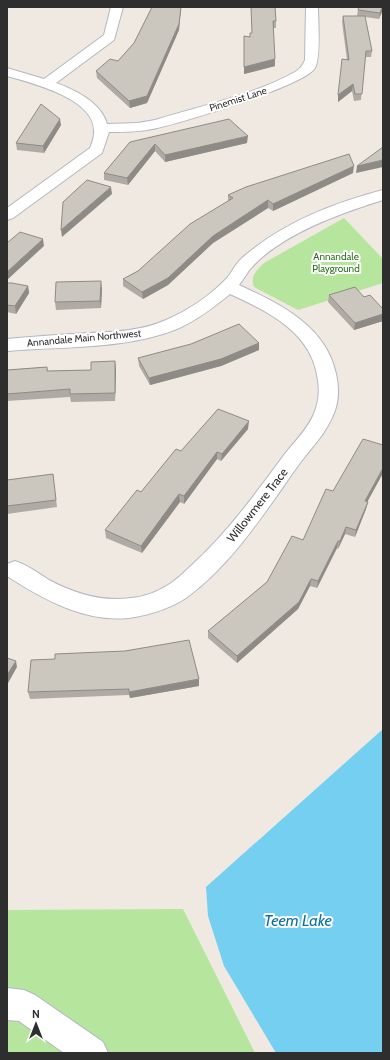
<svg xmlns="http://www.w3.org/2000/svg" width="390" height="1060" viewBox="0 0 390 1060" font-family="Cabin,sans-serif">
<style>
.green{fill:#b6e59e}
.water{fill:#75cff0}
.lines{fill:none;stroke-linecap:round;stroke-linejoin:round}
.street-casing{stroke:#b4b7c1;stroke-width:2}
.street{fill:#fff;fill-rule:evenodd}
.wall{fill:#afaba4}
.shaded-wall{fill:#8e8b86}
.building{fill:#cbc7bf;stroke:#8e8b86}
.labels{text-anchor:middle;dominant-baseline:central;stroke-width:4;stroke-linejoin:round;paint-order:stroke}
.far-street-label{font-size:10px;fill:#2e2e2e;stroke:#fff}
.far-park-label{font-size:10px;fill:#2c6e1b;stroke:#fff}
.street-label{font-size:12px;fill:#2e2e2e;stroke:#fff}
.near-water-label{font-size:16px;font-style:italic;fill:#0d6fa3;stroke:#fff}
</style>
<rect width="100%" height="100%" fill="#efe9e1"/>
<path class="green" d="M 344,218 L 383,259 L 383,283 L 298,310 L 254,287 C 250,276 256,271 264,263 Z
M 183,909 L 255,1053 L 7,1053 L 7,910 Z"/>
<path class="water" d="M 383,729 L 383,1053 L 276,1053 L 224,966 L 208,916 L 206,887 Z"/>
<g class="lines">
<defs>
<path id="street" d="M 111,7 L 123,7 L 114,40 L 56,83 C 75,90 101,102 107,124 L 138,123 L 155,120 C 200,106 254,95 295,72 C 300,69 303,65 305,60 L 306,7 L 318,7 C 318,20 321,57 315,68 C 306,85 181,123 157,128 C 141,132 125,132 109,132 L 102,153 L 13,218 L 7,220 L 7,208 L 90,148 C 92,143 94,138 94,133 C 97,99 32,83 7,76 L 7,68 L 44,79 L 104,35 Z
M 383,190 L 383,200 C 341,213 282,234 252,267 C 247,272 244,279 239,285 C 280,304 326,326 336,374 C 339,387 339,401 334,413 C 327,432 312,447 300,463 C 266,510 234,563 186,598 C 171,608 152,614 135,617 C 89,625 44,600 7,576 L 7,564 L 15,561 C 28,565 38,573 49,580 C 75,594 102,602 131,598 C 144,597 157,592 168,585 C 177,580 185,571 193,564 C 228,532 256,493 284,455 C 294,442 306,431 313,416 C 318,405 320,393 318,381 C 313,333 269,312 230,294 C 214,307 196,321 177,329 C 124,350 63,346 7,351 L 7,339 C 29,337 51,335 73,334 C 104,332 137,333 166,320 C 187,311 210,296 226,279 C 232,273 235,264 242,258 C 282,223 333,203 383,190 Z
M 7,988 L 24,990 L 35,995 L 103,1042 L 108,1053 L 64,1053 L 19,1021 L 7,1020 Z"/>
</defs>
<use href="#street" class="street-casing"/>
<use href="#street" class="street"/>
</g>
<path class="wall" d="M 152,7 L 181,7 L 179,30 L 147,103 L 130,108 L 97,78 L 96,71 L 118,61 L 134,43 Z
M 251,7 L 275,7 L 276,21 L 276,28 L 273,28 L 275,66 L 244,74 L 244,36 L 250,37 L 252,33 Z
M 383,7 L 379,19 L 365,17 L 372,51 L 371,57 L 365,57 L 361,100 L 354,101 L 352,91 L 338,102 L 342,59 L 347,60 L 342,22 L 343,16 L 357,16 L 358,10 Z
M 61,125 L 44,153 L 17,150 L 16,143 Z
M 130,142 L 247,143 L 165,162 L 155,151 L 128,185 L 104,180 L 104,173 Z
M 353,173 L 273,211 L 268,208 L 213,243 L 168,285 L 143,299 L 123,286 L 123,279 L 138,271 L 228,201 L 228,195 Z
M 7,283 L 28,286 L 29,293 L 16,314 L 7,312 Z
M 102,289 L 101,308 L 56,310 L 55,302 Z
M 329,295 L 364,297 L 383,309 L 383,321 L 354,330 L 328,302 Z
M 259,343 L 259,350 L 221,366 L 150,385 L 139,366 L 138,358 Z
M 115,361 L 116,369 L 115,401 L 71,402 L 70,397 L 7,401 L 7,370 L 47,367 L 48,371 L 91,370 Z
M 248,429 L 221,461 L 217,459 L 184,504 L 180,502 L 142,553 L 106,538 L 105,530 L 141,492 L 181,451 Z
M 383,473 L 367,502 L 368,502 L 366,509 L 355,537 L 345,534 L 338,549 L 337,548 L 317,588 L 310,586 L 298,609 L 237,663 L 208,638 L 208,631 L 267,582 L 303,540 Z
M 53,474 L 57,507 L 7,514 L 7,480 Z
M 199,686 L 130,698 L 129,695 L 30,699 L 28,692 Z"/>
<path class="shaded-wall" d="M 181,7 L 179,30 L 147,103 L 130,108 L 129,101 Z
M 382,7 L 383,7 L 383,10 L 379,19 L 380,13 Z
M 275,59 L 275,66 L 244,74 L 244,67 Z
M 353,84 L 352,91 L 338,102 L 338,95 Z
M 60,119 L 61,125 L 44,153 L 43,146 Z
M 248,136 L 247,143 L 165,162 L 165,155 Z
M 155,144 L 155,151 L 128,185 L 127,178 Z
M 383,160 L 383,167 L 356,173 L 357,166 Z
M 354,166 L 353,173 L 273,211 L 273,204 Z
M 111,187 L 112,194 L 62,237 L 61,230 Z
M 268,200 L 268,208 L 213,243 L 168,285 L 143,299 L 142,292 L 213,236 Z
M 43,239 L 44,246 L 7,280 L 7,272 Z
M 101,281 L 102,289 L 101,308 L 100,301 Z
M 28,286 L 29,293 L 16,314 L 15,306 Z
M 383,314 L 383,321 L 354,330 L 355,323 Z
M 259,343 L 259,350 L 221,366 L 150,385 L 149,378 Z
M 115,361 L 116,369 L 115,401 Z
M 249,421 L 248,429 L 221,461 L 222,454 Z
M 217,452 L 217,459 L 184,504 L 184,496 Z
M 383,468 L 383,473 L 364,508 L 365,501 Z
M 179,494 L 180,502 L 142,553 L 141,546 Z
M 368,502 L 366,509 L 355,537 L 356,530 Z
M 346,527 L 345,534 L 338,549 L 340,541 Z
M 338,541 L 337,548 L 317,588 L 318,581 Z
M 311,579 L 310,586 L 298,609 L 237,663 L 237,656 Z
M 16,661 L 17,667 L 7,685 L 7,675 Z
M 199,679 L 199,686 L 130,698 L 129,692 Z"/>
<path class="building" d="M 152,7 L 181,7 L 179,24 L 147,96 L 129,101 L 96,71 L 110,59 L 118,61 L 134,43 Z
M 251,7 L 275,7 L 276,21 L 273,21 L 275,59 L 244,67 L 244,36 L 250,37 L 250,33 L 252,33 Z
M 359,7 L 382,7 L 380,13 L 358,10 Z
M 343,16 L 365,16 L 372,51 L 366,51 L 362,94 L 355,94 L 353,84 L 338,95 L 342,59 L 349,60 Z
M 41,104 L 60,119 L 43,146 L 16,143 Z
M 229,119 L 248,136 L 165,155 L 155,144 L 127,178 L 104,173 L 130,142 Z
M 383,147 L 383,160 L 357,166 Z
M 349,154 L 354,166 L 273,204 L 268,200 L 213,236 L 168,278 L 142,292 L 123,279 L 138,271 L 190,224 L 233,198 L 228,195 L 246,187 Z
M 87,180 L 111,187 L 61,230 L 63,202 Z
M 20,232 L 43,239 L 7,272 L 7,243 Z
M 101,281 L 100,301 L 55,302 L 56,282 Z
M 7,283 L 12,283 L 28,286 L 15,306 L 7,305 Z
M 355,287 L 364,297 L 370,295 L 383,309 L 383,314 L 355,323 L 329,295 Z
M 239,324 L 259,343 L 221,359 L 149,378 L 138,358 L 191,344 Z
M 115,361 L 115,393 L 70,394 L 70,389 L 7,394 L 7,370 L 47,367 L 47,371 L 91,370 L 91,362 Z
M 218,409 L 249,421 L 222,454 L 217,452 L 184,496 L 179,494 L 141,546 L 105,530 L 137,490 L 141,492 L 176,449 L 181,451 Z
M 363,439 L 383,445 L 383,468 L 365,501 L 368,502 L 356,530 L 346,527 L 340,541 L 338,541 L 318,581 L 311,579 L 299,602 L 237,656 L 208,631 L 267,582 L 292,536 L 303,540 L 326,489 L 333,491 Z
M 53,474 L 56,500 L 7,506 L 7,480 Z
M 189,640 L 199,679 L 129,692 L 129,689 L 28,692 L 31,660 L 55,659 L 55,654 L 125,651 Z
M 7,658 L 16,661 L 7,675 Z"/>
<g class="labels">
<g class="far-street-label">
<text transform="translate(238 99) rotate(-18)">Pinemist Lane</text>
<text transform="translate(84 338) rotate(-5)">Annandale Main Northwest</text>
</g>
<g class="far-park-label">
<text x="336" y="256">Annandale<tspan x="336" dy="12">Playground</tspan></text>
</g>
<g class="street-label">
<text transform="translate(257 505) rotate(-52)">Willowmere Trace</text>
</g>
<g class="near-water-label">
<text x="298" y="920">Teem Lake</text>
</g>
</g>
<rect width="390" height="1060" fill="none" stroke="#2e2e2e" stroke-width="16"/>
<g transform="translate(36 1024)" stroke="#ffffff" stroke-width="3" paint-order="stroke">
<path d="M0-3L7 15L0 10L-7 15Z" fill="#2e2e2e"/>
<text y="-6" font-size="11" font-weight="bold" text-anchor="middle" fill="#2e2e2e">N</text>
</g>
</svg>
